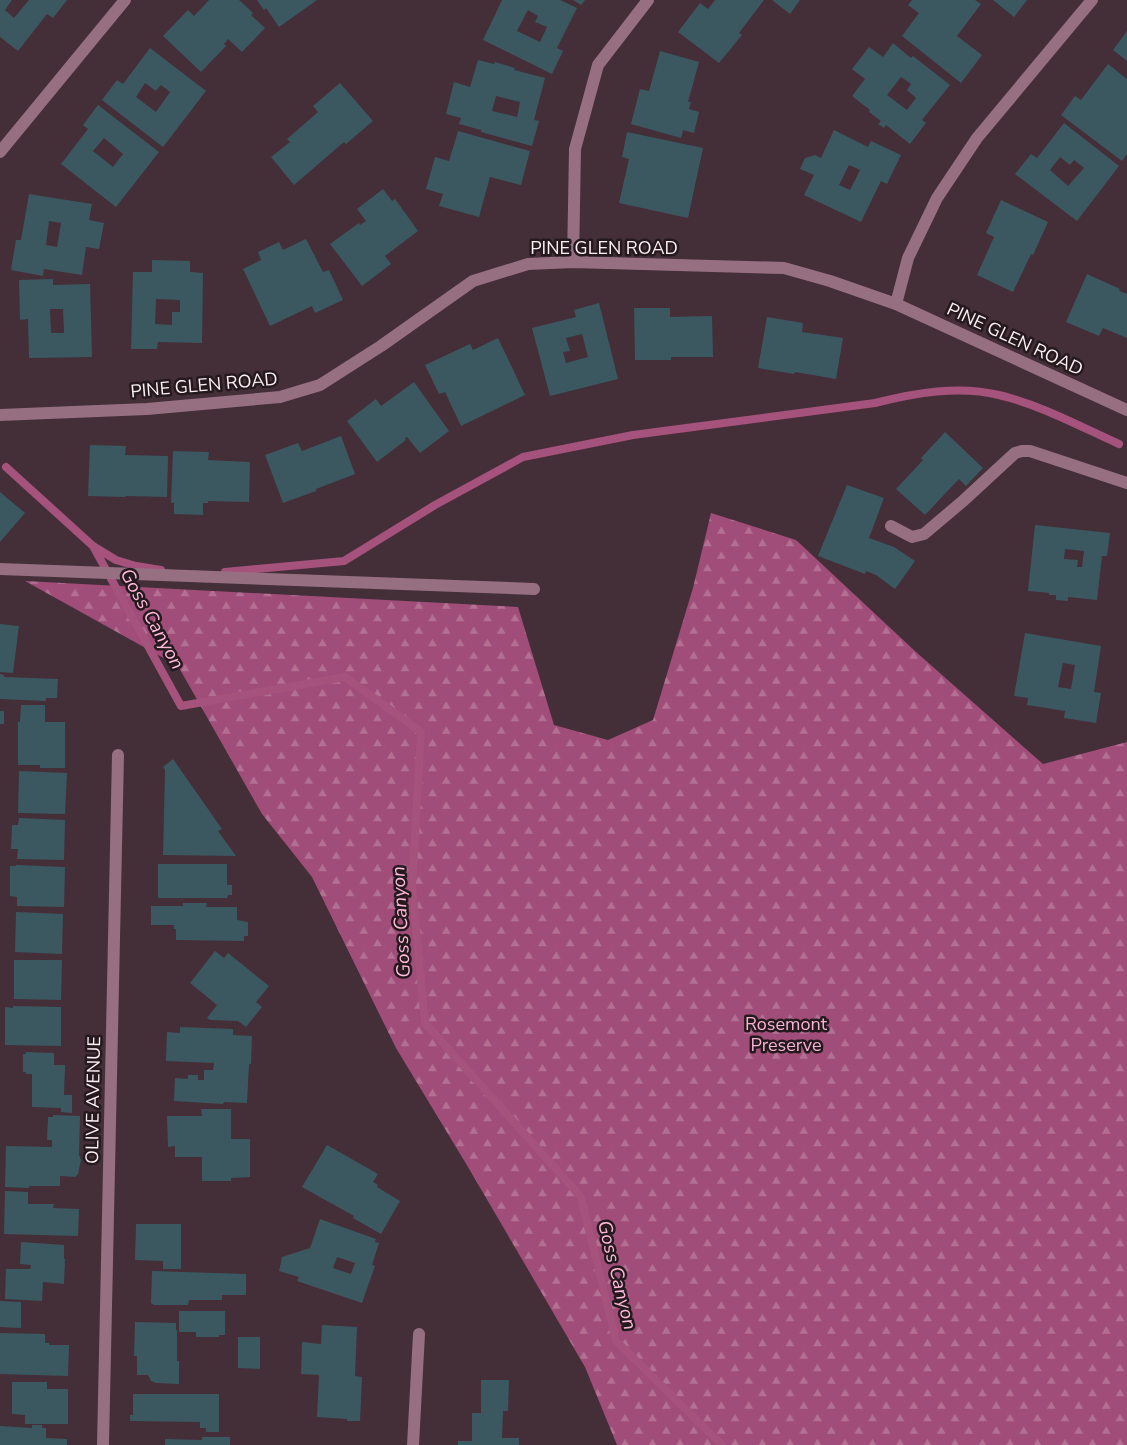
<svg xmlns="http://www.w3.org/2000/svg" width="1127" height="1445" viewBox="0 0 1127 1445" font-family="'Nunito Sans',sans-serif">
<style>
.forest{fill:url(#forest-firs)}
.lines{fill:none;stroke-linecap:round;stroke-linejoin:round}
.stream{stroke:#a5527d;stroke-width:8}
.building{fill:#3b5860;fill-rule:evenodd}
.minor{stroke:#966f81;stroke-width:12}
.labels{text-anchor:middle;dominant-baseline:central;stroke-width:5;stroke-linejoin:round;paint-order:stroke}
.street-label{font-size:18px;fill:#feeff5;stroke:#241a1e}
.park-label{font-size:18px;fill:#f8b2d3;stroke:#241a1e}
.water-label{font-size:19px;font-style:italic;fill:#ffb9da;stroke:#241a1e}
</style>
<defs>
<pattern id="forest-firs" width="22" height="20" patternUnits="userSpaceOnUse" patternTransform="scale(1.25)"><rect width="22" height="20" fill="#a04d79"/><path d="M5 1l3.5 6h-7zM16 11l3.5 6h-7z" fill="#b37093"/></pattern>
</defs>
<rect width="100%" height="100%" fill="#442e38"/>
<path class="forest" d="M 711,513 L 796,540 L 916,652 L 1043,764 L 1127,742 L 1127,1445 L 617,1445 L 585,1367 L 468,1167 L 396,1048 L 312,877 L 262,814 L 178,666 L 25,581 L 518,607 L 554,725 L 608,740 L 653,720 L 693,588 Z"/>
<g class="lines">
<path class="stream" d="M 6,467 L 93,546 L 116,560 L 136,566 L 161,570
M 93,546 L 181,706 L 345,677 L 421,732 L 412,886 L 425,1023 L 581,1197 L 616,1341 L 722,1445
M 225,572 L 344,561 L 435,505 L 523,457 L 633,435 L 875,403 C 915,393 958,385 999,395 C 1041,405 1081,427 1119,444"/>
</g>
<path class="building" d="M 0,0 L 12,0 L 5,10 L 14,18 L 29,0 L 67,0 L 53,18 L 47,14 L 18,51 L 0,37 Z
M 209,0 L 239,0 L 253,13 L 251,15 L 265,28 L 242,52 L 228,39 L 224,44 L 226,46 L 201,72 L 163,36 L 188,10 L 194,16 Z
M 257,0 L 317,0 L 279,27 L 266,8 L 264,10 Z
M 502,0 L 560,0 L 577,8 L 557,48 L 563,51 L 552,74 L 483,40 ZM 528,10 L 538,16 L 535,22 L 547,27 L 540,42 L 517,31 Z
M 573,0 L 585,0 L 581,5 Z
M 715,0 L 764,0 L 739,33 L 742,35 L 719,63 L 678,32 L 700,3 L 708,9 Z
M 772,0 L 800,0 L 790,14 Z
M 912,0 L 975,0 L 981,4 L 957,36 L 982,55 L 961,83 L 902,36 L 919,13 L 908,5 Z
M 993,0 L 1027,0 L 1014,17 Z
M 1127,31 L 1127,61 L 1113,50 Z
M 893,43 L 911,58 L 913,56 L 950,85 L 922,120 L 926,123 L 910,144 L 886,125 L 884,128 L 878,124 L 881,121 L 869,112 L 870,110 L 852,96 L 865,79 L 852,69 L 869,47 L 883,57 ZM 901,77 L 911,84 L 907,90 L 916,98 L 907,110 L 887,95 Z
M 150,48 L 206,91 L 163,147 L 102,100 L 117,80 L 123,84 ZM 145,83 L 156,91 L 161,85 L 170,92 L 156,112 L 136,97 Z
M 660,51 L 699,62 L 688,102 L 691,102 L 689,109 L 699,112 L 694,133 L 683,130 L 681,138 L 631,124 L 640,89 L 649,91 Z
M 478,60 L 494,64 L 495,62 L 515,68 L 514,70 L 545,78 L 534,120 L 539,121 L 532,146 L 481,132 L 481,130 L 459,124 L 461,118 L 446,114 L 454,82 L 470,87 ZM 496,96 L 520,102 L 517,117 L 492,111 Z
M 1108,64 L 1127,79 L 1127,154 L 1122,161 L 1061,115 L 1075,96 L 1081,100 Z
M 340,83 L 373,121 L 346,144 L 344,142 L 294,185 L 271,157 L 290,142 L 287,139 L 318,112 L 313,106 Z
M 98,105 L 159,152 L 116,207 L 61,164 L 88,129 L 83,125 ZM 104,138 L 123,154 L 113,167 L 93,151 Z
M 1064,123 L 1119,166 L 1077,221 L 1015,174 L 1031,154 L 1037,158 ZM 1060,157 L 1070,165 L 1074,160 L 1084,168 L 1068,186 L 1050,170 Z
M 834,130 L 868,147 L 871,141 L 901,155 L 887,184 L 881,181 L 861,222 L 804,195 L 814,175 L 800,169 L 805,158 L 815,155 L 821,158 ZM 849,165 L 860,170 L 850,190 L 839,185 Z
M 458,131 L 530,151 L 521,185 L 490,177 L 479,217 L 439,206 L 443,194 L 426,189 L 435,157 L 449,161 Z
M 627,132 L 703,148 L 688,218 L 619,203 L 629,159 L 622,157 Z
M 383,189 L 392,201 L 395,199 L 418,231 L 385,256 L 391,264 L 362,286 L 330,244 L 359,223 L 360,225 L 366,221 L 357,209 Z
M 29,194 L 92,204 L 89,220 L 104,223 L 99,249 L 86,247 L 82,275 L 44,269 L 43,276 L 11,270 L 16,240 L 21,240 ZM 49,221 L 61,223 L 57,247 L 46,245 Z
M 1001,200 L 1048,222 L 1033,255 L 1031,254 L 1013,292 L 977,275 L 994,237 L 986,233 Z
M 306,239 L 323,272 L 329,270 L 343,300 L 315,313 L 312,306 L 270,326 L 243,269 L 261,260 L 258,252 L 279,242 L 283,250 Z
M 152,260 L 190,261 L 190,272 L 203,273 L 202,343 L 158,342 L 157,349 L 131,349 L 133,272 L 152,272 ZM 156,299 L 180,300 L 180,312 L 172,312 L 172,325 L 155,324 Z
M 1087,274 L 1120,289 L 1119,291 L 1127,294 L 1127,338 L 1103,328 L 1099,336 L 1066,322 Z
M 53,279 L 53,285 L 90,284 L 92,357 L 29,358 L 28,319 L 20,320 L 19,280 ZM 50,309 L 63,309 L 64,333 L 51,333 Z
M 599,303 L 618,379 L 550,396 L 532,328 L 576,317 L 574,310 ZM 582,334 L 588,357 L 566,363 L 563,352 L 570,351 L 566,338 Z
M 634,308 L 670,308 L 670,317 L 712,316 L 713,357 L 671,357 L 671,360 L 635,360 Z
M 767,317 L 803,323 L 802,332 L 843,338 L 836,379 L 795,372 L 794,374 L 758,368 Z
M 498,338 L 525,395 L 461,426 L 445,392 L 439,394 L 425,365 L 470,344 L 473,350 Z
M 414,382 L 449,431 L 420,453 L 407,437 L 405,438 L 406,440 L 377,462 L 347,421 L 376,399 L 381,406 Z
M 945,432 L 983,468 L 966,486 L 959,479 L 925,515 L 896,489 L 923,460 L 921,458 Z
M 341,436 L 355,474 L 316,489 L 316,491 L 283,503 L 265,455 L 298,443 L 302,451 Z
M 90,445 L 126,446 L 125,455 L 168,456 L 167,497 L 126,496 L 125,497 L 88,496 Z
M 173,451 L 209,452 L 208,460 L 250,462 L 249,502 L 208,501 L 208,503 L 203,503 L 203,515 L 174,514 L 174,503 L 171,503 Z
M 847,485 L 884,498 L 869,538 L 894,547 L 915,561 L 895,589 L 876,575 L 866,571 L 865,574 L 818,556 Z
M 0,492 L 25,513 L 0,542 Z
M 1035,525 L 1110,533 L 1107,556 L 1102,556 L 1097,600 L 1068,597 L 1068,601 L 1056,600 L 1056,595 L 1049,595 L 1049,593 L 1028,591 ZM 1065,549 L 1084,551 L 1082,567 L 1077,567 L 1078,560 L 1064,559 Z
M 0,624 L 19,626 L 13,673 L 0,672 Z
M 1025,633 L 1101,646 L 1094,692 L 1101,693 L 1096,723 L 1064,718 L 1065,711 L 1027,705 L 1028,698 L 1014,696 ZM 1063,663 L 1075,665 L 1071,689 L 1058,687 Z
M 0,674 L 4,675 L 4,677 L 58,679 L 57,698 L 46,698 L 46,701 L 0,699 Z
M 21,705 L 45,705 L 45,722 L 65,722 L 65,768 L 40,768 L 40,765 L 18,765 L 18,722 L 20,722 Z
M 0,711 L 4,711 L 4,724 L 0,724 Z
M 173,759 L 222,829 L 218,831 L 236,856 L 163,855 L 165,770 L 163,767 Z
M 19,771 L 67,773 L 65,814 L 18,813 Z
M 19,818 L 65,820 L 64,860 L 17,859 L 18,849 L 11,849 L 12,825 L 18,825 Z
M 158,864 L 227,864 L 227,885 L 232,885 L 232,895 L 228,895 L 227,898 L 158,898 Z
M 16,865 L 65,867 L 64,907 L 17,906 L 17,897 L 10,896 L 10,866 L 16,866 Z
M 183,903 L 207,903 L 206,907 L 237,907 L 237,920 L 248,922 L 248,936 L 244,936 L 244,941 L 176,940 L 176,929 L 174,929 L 174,925 L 151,925 L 151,906 L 183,906 Z
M 16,912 L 63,914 L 62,954 L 15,952 Z
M 215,951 L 224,958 L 228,953 L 269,986 L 256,1002 L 262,1007 L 246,1027 L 238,1021 L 210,1020 L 207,1018 L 217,1005 L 190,983 Z
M 14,960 L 62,960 L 61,1000 L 14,999 Z
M 13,1006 L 61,1007 L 61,1046 L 5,1045 L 5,1007 L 13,1008 Z
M 180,1027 L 233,1029 L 233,1035 L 252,1036 L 251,1064 L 249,1064 L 247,1103 L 224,1102 L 223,1104 L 174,1101 L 175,1078 L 188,1079 L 188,1075 L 198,1075 L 198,1080 L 204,1080 L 204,1070 L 213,1070 L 214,1063 L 166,1061 L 167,1032 L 180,1033 Z
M 26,1052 L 54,1053 L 54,1065 L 65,1065 L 64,1095 L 72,1095 L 72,1113 L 61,1112 L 61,1108 L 32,1107 L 32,1074 L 26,1074 L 26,1072 L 23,1072 L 23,1054 L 26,1054 Z
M 201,1109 L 231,1109 L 231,1139 L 250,1139 L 250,1177 L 231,1178 L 231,1181 L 202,1181 L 202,1157 L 175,1157 L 175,1146 L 168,1147 L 167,1116 L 202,1116 Z
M 53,1115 L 80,1116 L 79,1155 L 81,1160 L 78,1174 L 75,1177 L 60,1176 L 60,1186 L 29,1186 L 29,1188 L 5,1187 L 6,1146 L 52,1147 L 52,1140 L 47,1140 L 48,1117 L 53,1117 Z
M 327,1145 L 378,1174 L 373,1182 L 378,1185 L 377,1187 L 400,1201 L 381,1234 L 353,1218 L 354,1216 L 302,1187 Z
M 5,1191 L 28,1192 L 28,1204 L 54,1204 L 53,1208 L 79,1209 L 78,1236 L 4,1234 Z
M 320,1219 L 376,1239 L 375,1242 L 379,1243 L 372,1265 L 375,1266 L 362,1303 L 297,1281 L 299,1277 L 279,1271 L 282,1257 L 310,1248 ZM 337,1257 L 355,1263 L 351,1274 L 333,1268 Z
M 136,1224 L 181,1224 L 181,1269 L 163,1269 L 163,1261 L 135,1260 Z
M 21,1242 L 64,1245 L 64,1259 L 65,1259 L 64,1284 L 43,1282 L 42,1301 L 5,1299 L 6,1269 L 30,1269 L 31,1265 L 20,1264 Z
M 152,1271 L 246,1274 L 246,1295 L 222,1295 L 222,1300 L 189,1300 L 188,1305 L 154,1305 L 151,1303 Z
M 0,1301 L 21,1302 L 21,1328 L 0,1327 Z
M 179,1311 L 225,1311 L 225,1335 L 219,1335 L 219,1337 L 196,1337 L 196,1332 L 179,1332 Z
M 135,1322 L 176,1323 L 176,1330 L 177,1330 L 177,1361 L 179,1361 L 179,1384 L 156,1383 L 151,1381 L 148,1375 L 137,1375 L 137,1356 L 134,1356 Z
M 322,1325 L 357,1327 L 355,1376 L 362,1377 L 360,1421 L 347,1421 L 347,1419 L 317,1417 L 319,1375 L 301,1374 L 302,1342 L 321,1344 Z
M 0,1333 L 45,1334 L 45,1343 L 49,1343 L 49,1345 L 69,1345 L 68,1376 L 0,1374 Z
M 238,1337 L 260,1337 L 260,1369 L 238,1368 Z
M 481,1380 L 509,1380 L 508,1411 L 503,1411 L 502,1438 L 519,1438 L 519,1445 L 458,1445 L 458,1441 L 472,1441 L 472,1413 L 481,1413 Z
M 12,1382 L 47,1382 L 47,1389 L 68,1389 L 68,1424 L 25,1424 L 25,1415 L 12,1414 Z
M 133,1394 L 219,1394 L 219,1432 L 206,1432 L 206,1428 L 200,1428 L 200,1422 L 130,1421 L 130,1415 L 133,1415 Z
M 32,1425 L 42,1425 L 42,1428 L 46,1428 L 46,1438 L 67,1439 L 67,1445 L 0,1445 L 0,1426 L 32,1428 Z
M 202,1437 L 230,1437 L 230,1445 L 165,1445 L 165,1439 L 202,1440 Z"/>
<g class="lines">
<path class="minor" d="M 0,152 L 125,0
M 573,262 L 575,149 L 598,65 L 648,0
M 896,304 L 908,258 L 937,198 L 977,138 L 1092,0
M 0,415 L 147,409 L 280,397 L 320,385 L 381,346 L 473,281 L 528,264 L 573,262 L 784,268 L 830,281 L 896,304 L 1127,410
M 891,526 L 912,537 L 924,534 L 963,501 L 1015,453 L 1022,451 L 1030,451 L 1127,483
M 0,569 L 534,589
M 103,1445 L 118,755
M 413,1445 L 419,1334"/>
</g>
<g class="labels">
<g class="street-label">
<text x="604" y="248">PINE GLEN ROAD</text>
<text transform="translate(1015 339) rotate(25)">PINE GLEN ROAD</text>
<text transform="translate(204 385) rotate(-5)">PINE GLEN ROAD</text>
<text transform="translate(93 1100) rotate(-89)">OLIVE AVENUE</text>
</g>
<g class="park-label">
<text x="786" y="1024">Rosemont<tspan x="786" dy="21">Preserve</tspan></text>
</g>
<g class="water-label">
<text transform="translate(152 619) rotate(61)">Goss Canyon</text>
<text transform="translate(401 922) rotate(-93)">Goss Canyon</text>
<text transform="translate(617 1275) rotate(76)">Goss Canyon</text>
</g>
</g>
</svg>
